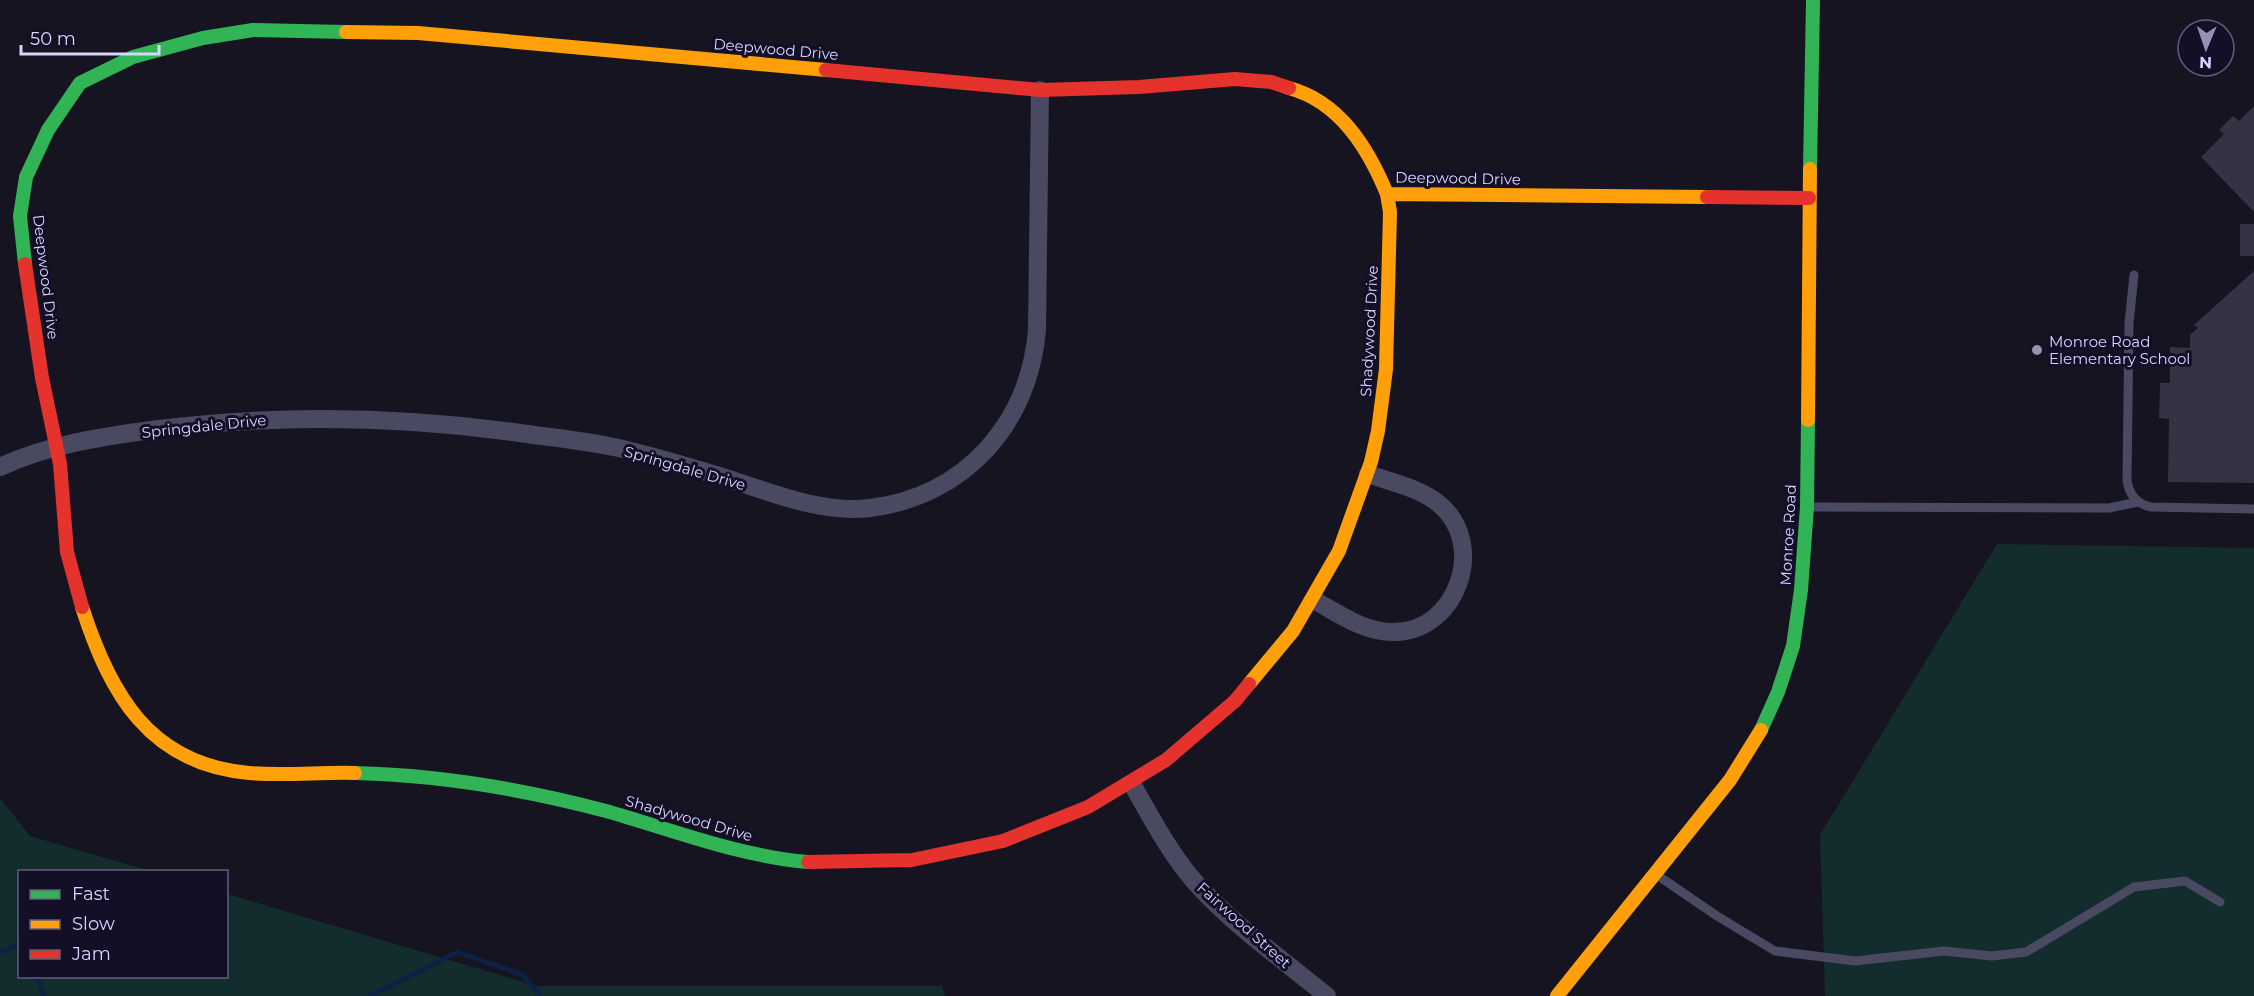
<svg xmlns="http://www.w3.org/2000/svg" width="2254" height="996" viewBox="0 0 2254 996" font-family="Montserrat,sans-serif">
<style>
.green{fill:#132c2d}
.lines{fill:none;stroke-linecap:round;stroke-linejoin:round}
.stream{stroke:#0d2144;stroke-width:5}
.building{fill:#343243}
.lane{stroke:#4a4962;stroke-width:9}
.street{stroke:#4a4962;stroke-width:18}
.fast{stroke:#30b455;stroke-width:14}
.slow{stroke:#ff9f0a;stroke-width:14}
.jam{stroke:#e5322d;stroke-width:14}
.poi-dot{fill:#9591b1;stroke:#130f26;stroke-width:2}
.labels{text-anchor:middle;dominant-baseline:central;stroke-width:6;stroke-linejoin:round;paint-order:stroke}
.street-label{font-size:15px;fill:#d9d4ff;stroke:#130f26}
.poi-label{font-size:15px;fill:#d9d4ff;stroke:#130f26;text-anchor:start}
</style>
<rect width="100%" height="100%" fill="#161421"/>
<path class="green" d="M 1997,544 L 2254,548 L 2254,996 L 1825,996 L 1820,835 Z
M 0,798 L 30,836 L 150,871 L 20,872 L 20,976 L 226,976 L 227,894 L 537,986 L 942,986 L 945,996 L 0,996 Z"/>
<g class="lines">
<path class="stream" d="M 0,952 L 17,945 L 20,949
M 34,976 L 41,985 L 43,996
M 369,996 L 457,952 L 523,975 L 540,996"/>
</g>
<path class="building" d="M 2254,106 L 2254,212 L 2201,157 L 2224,134 L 2219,130 L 2233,116 L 2239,121 Z
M 2240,224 L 2254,224 L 2254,256 L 2240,256 Z
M 2254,271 L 2254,483 L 2168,482 L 2169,419 L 2159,418 L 2160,383 L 2170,383 L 2170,347 L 2190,348 L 2190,335 L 2198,328 L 2194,325 Z"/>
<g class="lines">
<path class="lane" d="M 2134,275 L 2129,323 L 2127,480 C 2129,495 2137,504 2151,507 L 2254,509
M 1810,507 L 2109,508 L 2138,502
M 1657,875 L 1717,916 L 1775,951 L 1855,961 L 1944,951 L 1992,956 L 2026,952 L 2134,887 L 2185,881 L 2220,902"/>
<path class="street" d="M 0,467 C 47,445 100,437 151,430 C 275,414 397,416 520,433 C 555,438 589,441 623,449 C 659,458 694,468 729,479 C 773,493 823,514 870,508 C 965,496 1029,424 1037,330 L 1040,90
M 1314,600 C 1339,614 1364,632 1393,632 C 1457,633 1488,544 1439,504 C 1420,488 1391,482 1368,474
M 1132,784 C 1151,817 1169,852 1194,881 C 1233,925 1282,959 1327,996"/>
<path class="fast" d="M 1810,169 L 1813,0
M 25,264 L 20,216 L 26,177 L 48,130 L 80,83 L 133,57 L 203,38 L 253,30 L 346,32
M 1761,730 L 1778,692 L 1793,646 L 1801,590 L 1807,507 L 1808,420
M 355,773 C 441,775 523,789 606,811 C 673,830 738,856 808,862"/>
<path class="slow" d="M 346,32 L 418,33 L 826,70
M 1289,88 C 1340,102 1368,148 1387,194 L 1707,197
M 1808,420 L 1810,169
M 82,607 C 110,694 149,764 249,773 C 284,776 320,772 355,773
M 1249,684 L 1293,631 L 1339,551 L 1371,462 L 1378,431 L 1386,369 L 1390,212 L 1387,194
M 1557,996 L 1730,780 L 1761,730"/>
<path class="jam" d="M 826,70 L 1040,90 L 1139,87 L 1235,79 L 1271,82 L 1289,88
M 1707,197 L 1809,198
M 25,264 L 42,378 L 60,464 L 67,552 L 82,607
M 808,862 L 912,860 L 1003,841 L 1088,807 L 1166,760 L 1235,701 L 1249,684"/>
</g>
<circle class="poi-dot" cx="2037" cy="350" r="6"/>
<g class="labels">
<g class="street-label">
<text transform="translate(776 49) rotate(5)">Deepwood Drive</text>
<text transform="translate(1458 178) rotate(1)">Deepwood Drive</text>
<text transform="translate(46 277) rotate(83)">Deepwood Drive</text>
<text transform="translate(1369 331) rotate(-87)">Shadywood Drive</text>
<text transform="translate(204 426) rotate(-6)">Springdale Drive</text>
<text transform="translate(685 468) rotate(16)">Springdale Drive</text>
<text transform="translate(1788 535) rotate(-87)">Monroe Road</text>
<text transform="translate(689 818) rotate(16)">Shadywood Drive</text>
<text transform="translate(1244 925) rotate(42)">Fairwood Street</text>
</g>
<g class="poi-label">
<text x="2049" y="341">Monroe Road<tspan x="2049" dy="17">Elementary School</tspan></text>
</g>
</g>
<rect x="18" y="870" width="210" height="108" fill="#130f26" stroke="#625e7d" stroke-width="1.5"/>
<rect x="30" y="890" width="30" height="9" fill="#30b455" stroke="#625e7d" stroke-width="1.5"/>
<text x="72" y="900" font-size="18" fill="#d9d4ff">Fast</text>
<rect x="30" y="920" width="30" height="9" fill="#ff9f0a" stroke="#625e7d" stroke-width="1.5"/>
<text x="72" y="930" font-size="18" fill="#d9d4ff">Slow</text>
<rect x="30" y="950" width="30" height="9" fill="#e5322d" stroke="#625e7d" stroke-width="1.5"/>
<text x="72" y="960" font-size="18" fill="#d9d4ff">Jam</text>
<g transform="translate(2206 48) rotate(182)"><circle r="28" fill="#130f26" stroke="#625e7d" stroke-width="1.5"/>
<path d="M0-4.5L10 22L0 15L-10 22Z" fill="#9591b1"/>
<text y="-9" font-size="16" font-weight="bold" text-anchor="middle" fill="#d9d4ff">N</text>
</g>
<path d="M21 45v9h138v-9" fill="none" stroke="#d9d4ff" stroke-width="3"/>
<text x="30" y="45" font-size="18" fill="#d9d4ff" stroke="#130f26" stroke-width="4.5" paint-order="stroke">50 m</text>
</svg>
